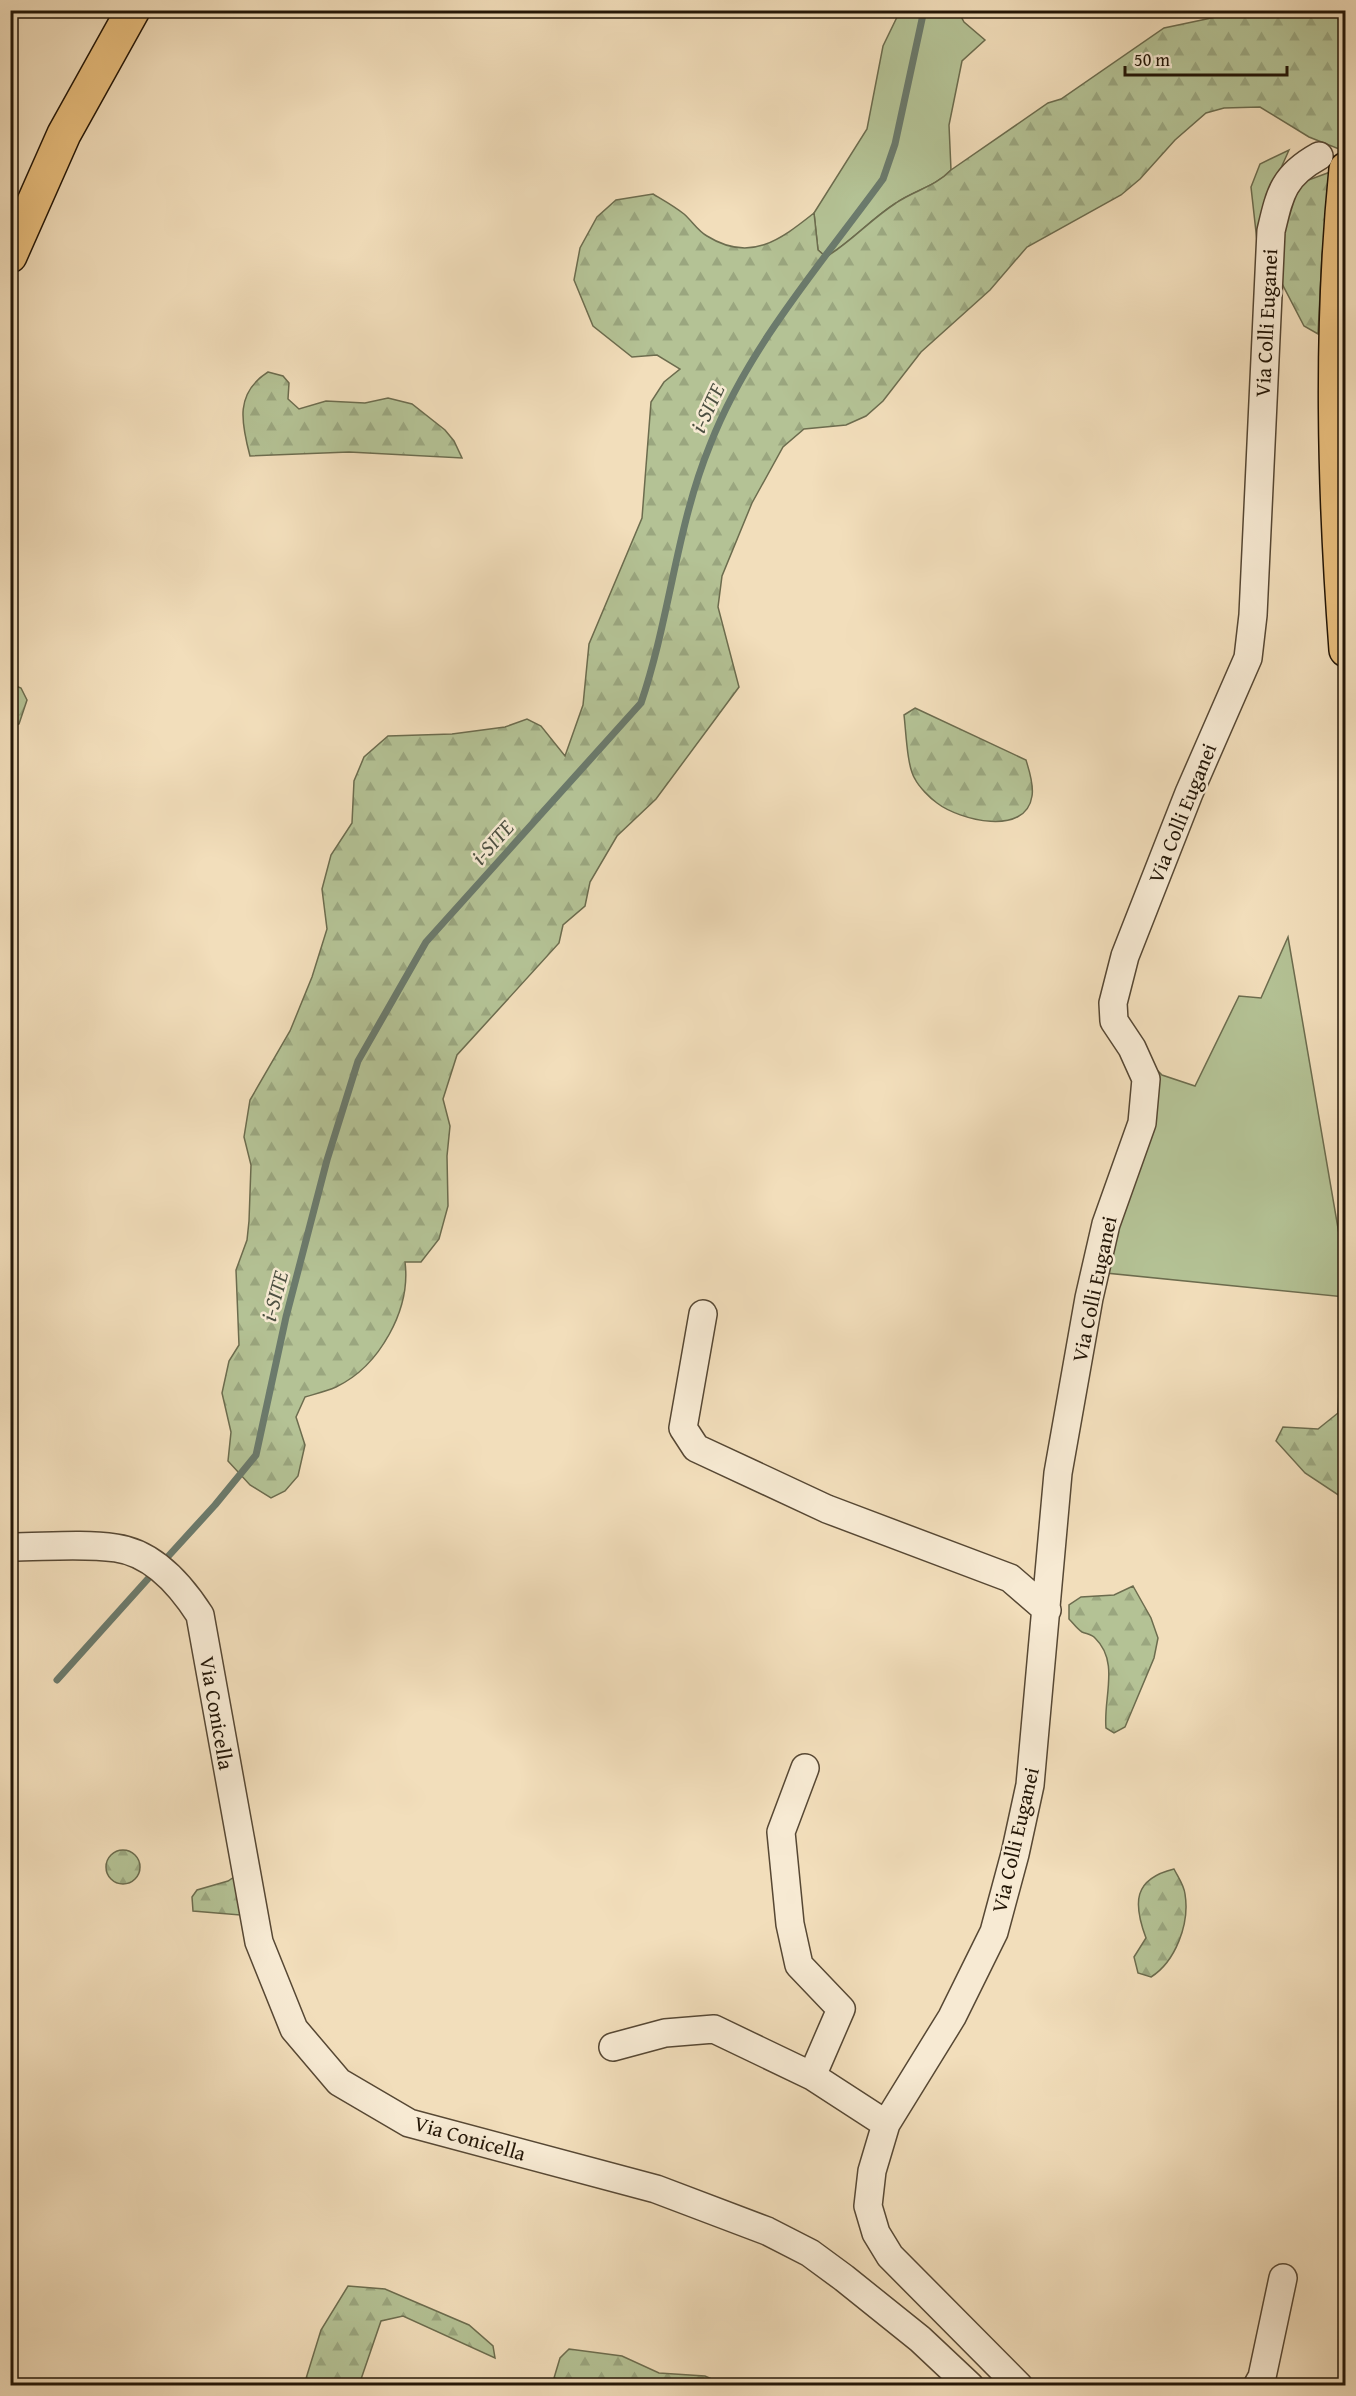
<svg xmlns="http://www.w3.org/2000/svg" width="1356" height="2396" viewBox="0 0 1356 2396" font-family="'Gentium Book Plus',serif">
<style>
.grass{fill:#b4c295;stroke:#6c6c4e;stroke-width:1.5}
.forest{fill:url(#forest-firs);stroke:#6c6c4e;stroke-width:1.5}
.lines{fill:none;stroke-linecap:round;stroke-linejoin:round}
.stream{stroke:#6b7a6c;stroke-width:7}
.minor-casing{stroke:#574834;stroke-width:30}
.major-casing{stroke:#231607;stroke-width:36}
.highway-casing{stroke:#231607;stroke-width:36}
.minor{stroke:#f7ead3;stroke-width:27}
.major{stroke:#e9bf7e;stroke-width:33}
.highway{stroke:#e9bf7e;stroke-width:33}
.labels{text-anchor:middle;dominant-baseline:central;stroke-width:5;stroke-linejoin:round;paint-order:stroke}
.street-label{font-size:21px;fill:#231607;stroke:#f7ead3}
.water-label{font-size:22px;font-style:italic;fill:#4d5042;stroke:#f7ead3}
</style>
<defs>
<pattern id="forest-firs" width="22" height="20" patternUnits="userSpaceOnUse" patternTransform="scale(1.5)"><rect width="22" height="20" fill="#b4c295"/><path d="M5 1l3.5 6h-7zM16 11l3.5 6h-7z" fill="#9aa67f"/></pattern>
</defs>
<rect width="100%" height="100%" fill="#f2debb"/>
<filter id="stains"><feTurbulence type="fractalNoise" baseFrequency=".00333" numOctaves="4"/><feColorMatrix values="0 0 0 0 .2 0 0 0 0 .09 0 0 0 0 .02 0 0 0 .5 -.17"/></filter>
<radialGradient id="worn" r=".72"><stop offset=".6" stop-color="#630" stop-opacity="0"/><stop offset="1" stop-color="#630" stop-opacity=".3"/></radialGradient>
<path class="grass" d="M 900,11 L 958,11 L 964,22 L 985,40 L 962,61 L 949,125 L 951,170 C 935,187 915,190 896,203 C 871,219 851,242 826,257 L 818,250 L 814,213 L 867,129 L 883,46 Z
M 1289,150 L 1269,195 L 1259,259 L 1251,187 L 1260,164 Z
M 1288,937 L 1344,1263 L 1345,1297 L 1096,1272 L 1151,1064 L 1162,1075 L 1195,1086 L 1239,996 L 1261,998 Z"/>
<path class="forest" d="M 1231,11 L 1345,11 L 1346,91 L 1339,149 L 1309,137 L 1260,107 L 1224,108 L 1206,113 L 1175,140 L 1140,179 L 1121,195 L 1027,247 L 990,290 L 921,352 L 883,401 L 866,416 L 846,425 L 804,429 L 783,447 L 752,503 L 722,576 L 718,607 L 739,687 L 656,799 L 617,836 L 590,882 L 585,906 L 563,925 L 559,943 L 457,1055 L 443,1099 L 450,1126 L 447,1156 L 448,1206 L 439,1239 L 421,1262 L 405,1262 C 411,1309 380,1366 336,1387 C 327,1391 315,1394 305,1397 L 296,1417 L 305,1445 L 298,1476 L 285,1491 L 271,1498 L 250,1485 L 228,1461 L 231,1432 L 222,1393 L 229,1361 L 239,1345 L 236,1270 L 247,1240 L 249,1221 L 251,1165 L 244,1137 L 250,1100 L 290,1031 L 312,977 L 327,929 L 322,889 L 331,855 L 352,823 L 354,781 L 364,757 L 388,736 L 452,734 L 505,727 L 527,719 L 541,726 L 565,756 L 583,705 L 589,644 L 642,518 L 651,402 L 664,382 L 680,369 L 657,355 L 632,357 L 593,326 L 574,280 L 580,248 L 597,217 L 616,200 L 653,194 C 663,200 674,206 684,214 C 692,221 698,231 707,236 C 750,263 780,240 814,213 L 818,250 L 826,257 C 851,242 871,219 896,203 C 915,190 935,187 951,170 L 1048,103 L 1061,99 L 1164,28 L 1216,17 Z
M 1333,171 L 1322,255 L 1318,334 L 1304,326 L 1276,272 L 1285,210 L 1303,182 Z
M 268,372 L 283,376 L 289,383 L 288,399 L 299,409 L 326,401 L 365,403 L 388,398 L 412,404 L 445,430 L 454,441 L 462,458 L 349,452 L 250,456 C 241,422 235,393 268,372 Z
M 11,684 L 21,688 L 27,700 L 19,724 L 11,727 Z
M 915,708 L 1026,760 C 1029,770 1034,784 1032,796 C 1026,837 959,820 937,803 C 930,798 919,787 915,779 C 907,767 906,731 904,715 Z
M 1345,1335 L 1345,1506 L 1343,1498 L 1305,1473 L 1276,1441 L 1283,1427 L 1318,1429 L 1338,1413 L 1341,1346 Z
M 1133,1586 L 1151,1618 L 1158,1638 L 1154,1658 L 1125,1727 L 1114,1733 L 1106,1728 C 1103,1698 1120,1662 1095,1638 C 1092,1634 1087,1634 1082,1632 C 1077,1629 1073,1623 1069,1619 L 1069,1605 L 1081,1597 L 1114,1595 Z
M106 1867a17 17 0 1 1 34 0a17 17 0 1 1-34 0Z
M 1174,1869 C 1178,1877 1184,1885 1185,1894 C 1190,1924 1175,1962 1151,1977 L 1138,1973 L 1134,1957 L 1146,1938 C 1133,1903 1133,1879 1174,1869 Z
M 237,1875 L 240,1915 L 193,1911 L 192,1897 L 197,1890 L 228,1881 Z
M 348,2286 L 385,2289 L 469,2325 L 493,2346 L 495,2358 L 403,2316 L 381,2321 L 359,2385 L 304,2385 L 321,2330 Z
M 569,2349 L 622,2356 L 659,2373 L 705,2376 L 725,2385 L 576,2385 L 554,2378 L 560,2358 Z"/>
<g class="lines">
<path class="stream" d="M 163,1562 L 215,1505 L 256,1455 L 286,1317 L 327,1160 L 358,1061 L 426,942 L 641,703 C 670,618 676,528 710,445 C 748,347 821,264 883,179 L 895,144 L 924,10
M 57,1680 L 155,1571"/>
<defs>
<path id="minor" d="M 703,1314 L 683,1428 L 696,1448 L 827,1509 L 1010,1578 L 1047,1610
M 10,1547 C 45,1547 82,1543 116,1548 C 153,1553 182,1587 200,1615 L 259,1942 L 294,2029 L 339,2082 L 409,2123 L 656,2189 L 767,2231 L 810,2253 L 844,2278 L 920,2339 L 970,2386
M 805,1768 L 781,1832 L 790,1924 L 799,1965 L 841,2009 L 812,2076
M 613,2047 L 665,2033 L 714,2029 L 812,2076 L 886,2124
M 1019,2386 L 890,2256 L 876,2233 L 868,2206 L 872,2171 L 886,2124 L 952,2017 L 994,1932 L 1015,1854 L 1030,1785 L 1058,1473 L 1089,1298 L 1106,1224 L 1142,1123 L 1146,1079 L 1132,1048 L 1114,1021 L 1113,1003 L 1125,956 L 1189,793 L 1248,658 L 1253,615 L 1271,231 C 1280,193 1283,176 1319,156
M 1257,2386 L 1262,2377 L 1283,2278"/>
<path id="major" d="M 10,256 L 64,134 L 133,10"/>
<path id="highway" d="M 1346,169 C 1330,329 1334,489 1346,650"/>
</defs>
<use href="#minor" class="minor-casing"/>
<use href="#major" class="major-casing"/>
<use href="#highway" class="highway-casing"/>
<use href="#minor" class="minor"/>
<use href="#major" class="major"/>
<use href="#highway" class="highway"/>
</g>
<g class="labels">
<g class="street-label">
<text transform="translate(1266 323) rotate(-87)">Via Colli Euganei</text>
<text transform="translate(1182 813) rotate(-68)">Via Colli Euganei</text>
<text transform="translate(1094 1289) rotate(-78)">Via Colli Euganei</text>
<text transform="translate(217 1713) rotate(80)">Via Conicella</text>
<text transform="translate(1015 1840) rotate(-77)">Via Colli Euganei</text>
<text transform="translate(470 2138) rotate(16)">Via Conicella</text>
</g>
<g class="water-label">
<text transform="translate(707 408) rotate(-65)">i-SITE</text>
<text transform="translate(492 842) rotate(-48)">i-SITE</text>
<text transform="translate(274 1296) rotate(-75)">i-SITE</text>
</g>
</g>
<rect width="1356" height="2396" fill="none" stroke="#f2debb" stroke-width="36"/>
<rect x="12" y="12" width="1332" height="2372" fill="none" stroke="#231607" stroke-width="3"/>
<rect x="18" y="18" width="1320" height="2360" fill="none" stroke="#231607" stroke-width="1.5"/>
<path d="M1125 66v9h162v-9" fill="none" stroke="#231607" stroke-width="3"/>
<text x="1134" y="66" font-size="18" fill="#231607" stroke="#f7ead3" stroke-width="4.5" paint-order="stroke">50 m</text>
<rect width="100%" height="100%" filter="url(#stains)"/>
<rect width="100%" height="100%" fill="url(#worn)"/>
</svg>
